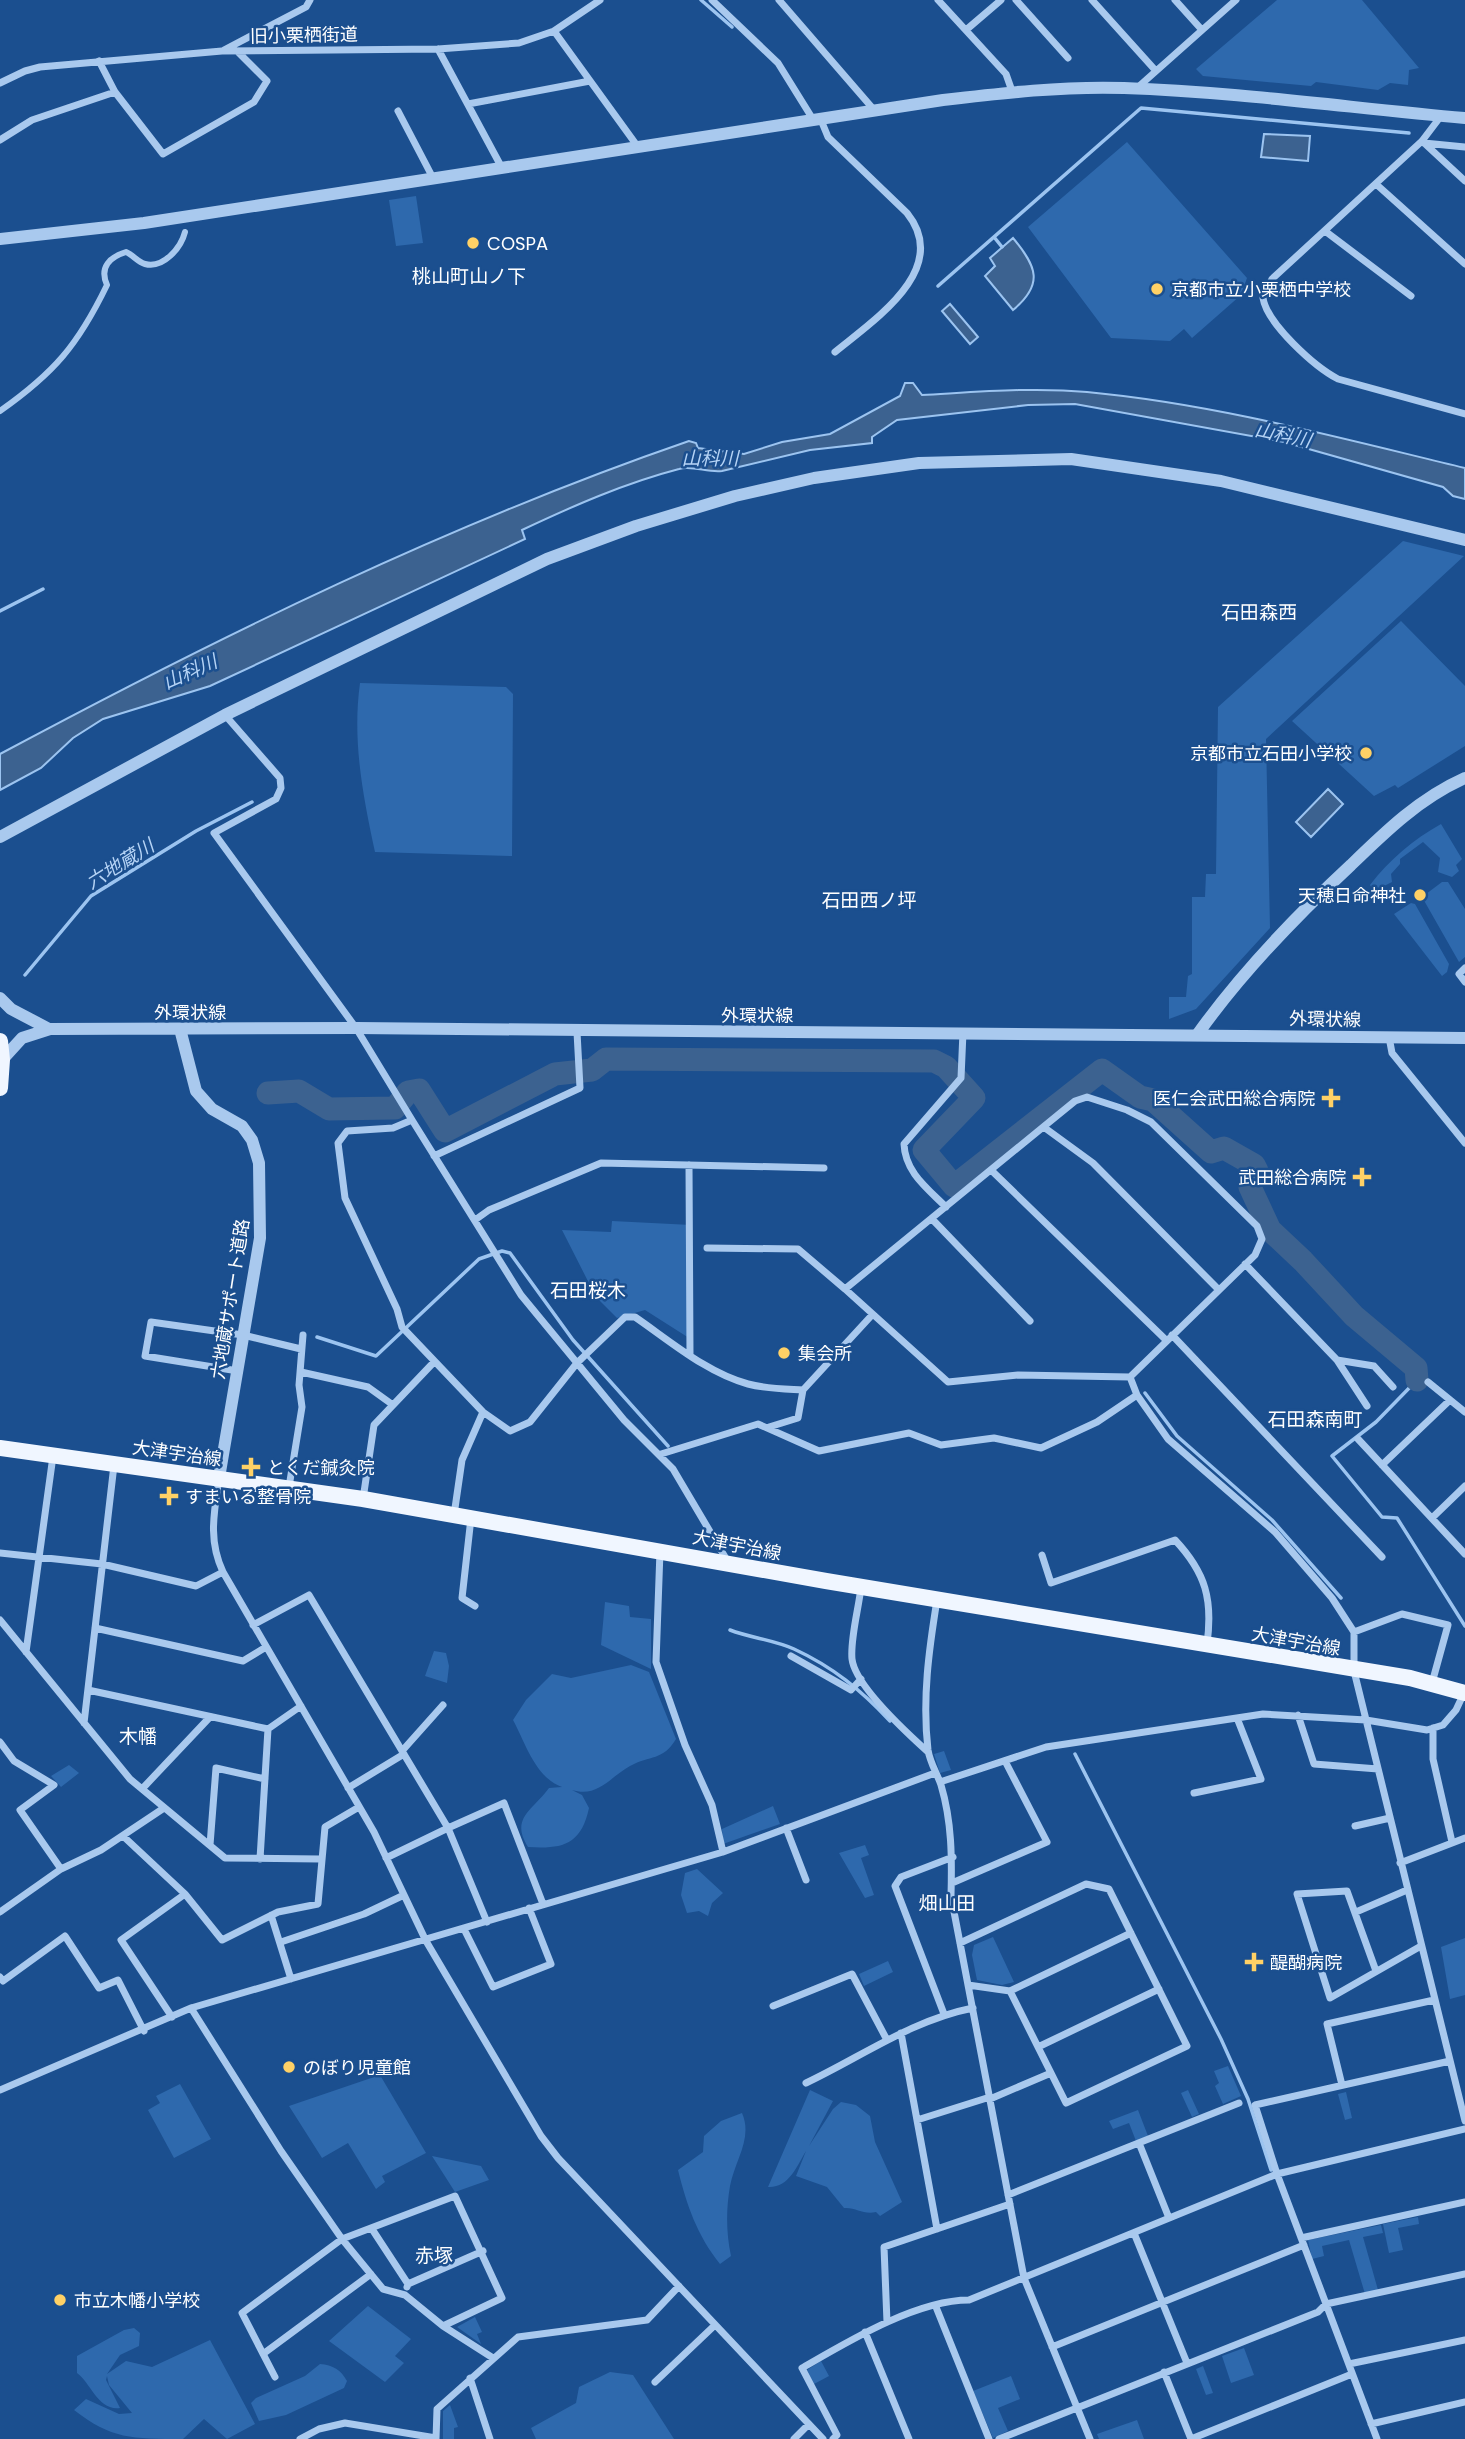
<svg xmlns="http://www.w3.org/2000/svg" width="1465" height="2439" viewBox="0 0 1465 2439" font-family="Poppins,'Noto Sans JP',sans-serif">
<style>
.green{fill:#2e69ad}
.water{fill:#3c6290;stroke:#9cc4f0;stroke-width:2}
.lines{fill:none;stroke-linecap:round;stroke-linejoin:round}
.stream{stroke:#9cc4f0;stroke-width:3.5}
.river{stroke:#3c6290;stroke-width:23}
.pedestrian{stroke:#a9c9ee;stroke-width:6}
.minor{stroke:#a9c9ee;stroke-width:7}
.tertiary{stroke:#a9c9ee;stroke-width:12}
.primary{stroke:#f0f6ff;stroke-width:16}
.poi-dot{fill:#ffd166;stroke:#1b4f8f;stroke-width:2.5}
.labels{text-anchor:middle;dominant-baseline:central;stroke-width:5;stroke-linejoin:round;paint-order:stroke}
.street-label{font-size:18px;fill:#fff;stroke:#1b4f8f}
.poi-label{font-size:18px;fill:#fff;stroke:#1b4f8f;text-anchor:start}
.neighbourhood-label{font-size:19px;fill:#fff;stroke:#1b4f8f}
.water-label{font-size:19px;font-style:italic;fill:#b5d3f5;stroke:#1b4f8f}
</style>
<rect width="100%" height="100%" fill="#1b4f8f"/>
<path class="green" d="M 1277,0 L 1362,0 L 1419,68 L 1409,70 L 1408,85 L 1390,83 L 1378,90 L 1316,82 L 1311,86 L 1203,76 L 1196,69 Z
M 1127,142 L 1247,278 L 1241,295 L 1192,338 L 1184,329 L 1170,341 L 1111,338 L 1028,227 Z
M 416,196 L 423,243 L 396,246 L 389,200 Z
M 1403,541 L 1464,556 L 1266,739 L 1270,928 L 1196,1009 L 1169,1019 L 1169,997 L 1186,997 L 1188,976 L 1192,974 L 1192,897 L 1205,897 L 1206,874 L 1216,874 L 1218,707 Z
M 1401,621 L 1465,686 L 1465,746 L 1398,788 L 1395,785 L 1374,796 L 1292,721 Z
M 360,683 L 506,687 L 513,694 L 512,856 L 375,852 C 363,796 352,741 360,683 Z
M 1441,824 L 1462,859 L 1456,865 L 1459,871 L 1452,877 L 1438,872 L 1440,858 L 1423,842 L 1400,859 L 1400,864 L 1391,874 L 1392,882 L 1374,891 L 1370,885 C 1389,860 1414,839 1441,824 Z
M 1442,882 L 1448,882 L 1465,909 L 1465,957 L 1459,962 L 1422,897 Z
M 1411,903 L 1415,904 L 1449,964 L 1447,972 L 1442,976 L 1394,914 Z
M 612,1221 L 691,1225 L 689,1338 L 645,1310 L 617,1318 L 596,1297 L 562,1230 L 611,1232 Z
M 605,1602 L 629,1606 L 630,1617 L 651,1619 L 651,1669 L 601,1645 Z
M 434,1651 L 446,1653 L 449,1666 L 447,1683 L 425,1676 Z
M 631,1665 L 649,1672 L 676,1739 C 663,1761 650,1755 630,1766 C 610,1777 598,1798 572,1790 L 582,1795 L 589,1808 C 581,1846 561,1849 528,1847 C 510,1818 532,1811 549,1788 L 562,1787 C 535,1777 526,1744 513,1720 L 526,1700 L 552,1674 L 571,1678 Z
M 944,1751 L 951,1770 L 940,1773 L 934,1754 Z
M 69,1765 L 79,1773 L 61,1787 L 51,1776 Z
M 773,1806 L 780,1824 L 723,1844 L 722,1829 Z
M 865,1845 L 869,1855 L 861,1858 L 874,1895 L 865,1898 L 839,1853 Z
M 697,1869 L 723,1893 L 712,1903 L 708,1916 L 699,1911 L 687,1913 L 681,1895 L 685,1873 Z
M 993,1937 L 1014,1982 L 1002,1985 L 977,1980 L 972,1955 L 974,1945 Z
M 1465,1938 L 1465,1995 L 1450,1999 L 1441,1947 Z
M 888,1961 L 893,1972 L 864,1986 L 859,1974 Z
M 1228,2066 L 1241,2096 L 1223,2104 L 1215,2086 L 1219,2083 L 1214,2071 Z
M 380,2075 L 426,2153 L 382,2176 L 385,2182 L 376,2189 L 348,2143 L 322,2158 L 289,2106 Z
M 180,2084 L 211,2139 L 174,2158 L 148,2110 L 160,2103 L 156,2096 Z
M 810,2090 L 833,2101 L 809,2146 L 833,2109 L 841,2102 L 856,2105 L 870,2116 L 875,2142 L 902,2202 L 880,2216 L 876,2212 C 863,2215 856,2207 844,2208 L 827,2187 L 796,2176 L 806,2151 C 797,2166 789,2188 768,2187 Z
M 1188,2090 L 1199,2114 L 1192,2117 L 1181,2093 Z
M 1346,2092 L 1352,2118 L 1345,2120 L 1338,2094 Z
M 1138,2110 L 1148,2136 L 1136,2141 L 1129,2123 L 1113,2129 L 1109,2121 Z
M 742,2113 C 753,2138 735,2160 730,2186 C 726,2209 726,2233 731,2256 L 720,2264 C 697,2235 687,2206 678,2170 L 703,2152 L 704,2136 L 721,2121 Z
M 432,2156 L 481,2166 L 489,2180 L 455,2192 Z
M 1418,2217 L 1419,2224 L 1398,2228 L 1403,2250 L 1389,2253 L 1383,2224 Z
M 1381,2225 L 1383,2233 L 1363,2237 L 1378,2290 L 1365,2294 L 1349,2240 L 1322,2246 L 1324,2256 L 1312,2259 L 1308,2240 Z
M 368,2306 L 411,2339 L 395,2356 L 404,2363 L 385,2382 L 329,2341 Z
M 475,2317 L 482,2332 L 477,2334 L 481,2344 L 457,2327 Z
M 134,2328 L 140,2333 L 139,2346 L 120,2355 L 107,2374 L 126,2361 L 152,2367 L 210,2340 L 255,2424 L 227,2439 L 204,2419 L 183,2439 C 132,2439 111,2439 74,2410 L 86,2399 L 119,2414 L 132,2413 L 109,2385 L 107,2376 L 106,2380 L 120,2408 C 98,2411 91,2383 77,2373 L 77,2356 L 124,2330 Z
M 1244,2348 L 1254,2375 L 1231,2383 L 1222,2356 Z
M 821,2361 L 829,2376 L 814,2384 L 807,2370 Z
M 320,2364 C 333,2365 341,2370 347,2381 L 344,2388 L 286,2415 L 259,2421 L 251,2403 L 256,2398 L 305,2376 Z
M 1203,2366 L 1213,2393 L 1206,2395 L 1196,2369 Z
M 610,2372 L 633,2375 L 674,2439 L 536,2439 L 531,2428 L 576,2403 L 579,2387 Z
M 1011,2376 L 1020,2399 L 998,2408 L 1008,2431 L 993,2438 L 973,2391 Z
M 450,2405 L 458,2427 L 454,2428 L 454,2439 L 443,2439 L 443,2411 Z
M 1137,2420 L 1144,2439 L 1099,2439 L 1097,2434 Z"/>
<path class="water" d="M 1264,134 L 1310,136 L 1308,161 L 1261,157 Z
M 1013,238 C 1037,267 1044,284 1013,310 L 985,276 L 995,266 L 990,258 Z
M 950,304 L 978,337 L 970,344 L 942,311 Z
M 905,383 L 913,383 L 922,395 C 977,392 1033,387 1087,392 C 1215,404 1340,438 1465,468 L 1465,499 L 1453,496 L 1443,487 L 1284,442 L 1075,404 L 1028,405 L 897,420 L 872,437 L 872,443 L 810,450 L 722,471 C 708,473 692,465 679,469 C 625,483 573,506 522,530 L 525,539 L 210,686 L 103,719 L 73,738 L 41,768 L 0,790 L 0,754 C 222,635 451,523 689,441 L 696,443 L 698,448 L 744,454 L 782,442 L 830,434 L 900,396 Z
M 1328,789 L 1343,804 L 1311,837 L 1296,822 Z"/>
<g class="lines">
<path class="stream" d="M 701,0 L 732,27
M 994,237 L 1002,247
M 938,286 L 1141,108 L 1409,133
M 0,611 L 43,589
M 25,975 L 91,896 L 196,831 L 252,802
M 317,1337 L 376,1356 L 479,1259 L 502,1251 L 510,1253 L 573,1340 L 668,1446
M 1417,1380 L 1376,1422 L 1332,1456 L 1382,1517 L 1397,1518 L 1465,1626
M 1145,1393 L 1177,1436 L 1272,1520 L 1341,1598
M 730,1630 C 751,1638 774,1640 794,1649 C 833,1667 861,1690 890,1721
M 1075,1754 L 1221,2039 L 1248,2099 L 1271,2170"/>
<path class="river" d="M 268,1093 L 299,1091 L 329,1109 L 395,1108 L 408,1092 L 419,1090 L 445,1131 L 555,1074 L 592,1070 L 606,1059 L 934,1061 L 946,1067 L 974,1098 L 924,1150 L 954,1186 L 1102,1070 L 1140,1097 L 1153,1100 L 1211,1152 L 1224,1148 L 1254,1165 L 1257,1171 L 1250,1187 L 1270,1230 L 1303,1261 L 1354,1316 L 1416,1368 L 1417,1380"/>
<path class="pedestrian" d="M 0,411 C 54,373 78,345 107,285 C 99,267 110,257 126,252 C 133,255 138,262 145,264 C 163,269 181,248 185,232"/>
<path class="minor" d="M 712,0 L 778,63 L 814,121
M 779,0 L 875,111
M 938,0 L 1006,74 L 1012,91
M 1016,0 L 1068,58
M 1092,0 L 1156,71
M 1175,0 L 1202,30
M 966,30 L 1001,0
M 554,31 L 638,147
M 438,49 L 502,168
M 224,50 L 306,7 L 310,0
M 99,61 L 115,92 L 163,154 L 254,102 L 267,81 L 238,52
M 0,83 L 25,71 L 40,67 L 222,51 L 438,49 L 519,43 L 554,31 L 600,0
M 1137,88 L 1236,0
M 468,104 L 590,81
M 398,111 L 433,178
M 1441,116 L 1422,141 L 1272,279 L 1263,298 C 1267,324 1315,367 1338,379 L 1465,414
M 821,120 L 828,137 L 907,213 C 952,269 874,320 835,352
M 0,140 L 32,120 L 115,92
M 1422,141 L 1465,181
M 1424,143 L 1465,147
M 1376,184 L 1465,264
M 1325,231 L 1411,296
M 225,715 L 280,778 L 281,788 L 276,799 L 214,833 L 356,1028 L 412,1120
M 1465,968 L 1459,974 L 1465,982
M 1389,1037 L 1392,1053 L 1465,1143
M 1087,1097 L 1127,1110 L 1151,1122 L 1257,1226 L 1262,1239 L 1255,1255 L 1130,1377 L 1018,1375 L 948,1382 L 845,1289 L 1075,1101 Z
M 1045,1128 L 1093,1163 L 1218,1289
M 434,1156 L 580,1088 L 577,1032
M 689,1165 L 690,1354
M 991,1170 L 1166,1340
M 946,1207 C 927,1188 905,1172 904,1144 L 961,1078 L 963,1032
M 932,1219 L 1030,1321
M 475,1220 L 489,1210 L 601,1163 L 824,1168
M 707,1248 L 798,1249 L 845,1289
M 1245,1264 L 1337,1360 L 1374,1366 L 1393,1387
M 1172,1335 L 1382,1557
M 1337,1360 L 1367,1406
M 238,1371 L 145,1356 L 151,1322 L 243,1335 L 301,1349
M 301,1372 L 368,1387 L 393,1405
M 1130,1377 L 1137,1395
M 1428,1382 L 1465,1412
M 769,1427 L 798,1418 L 803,1390
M 1358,1439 L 1465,1554
M 661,1454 L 758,1424 L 819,1451 L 909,1433 L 941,1445 L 994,1438 L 1041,1448 L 1097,1422 L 1137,1395 L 1168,1439 L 1275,1532 L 1332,1598 L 1354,1632 L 1354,1671 L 1465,2121
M 1382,1465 L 1450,1400
M 219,1478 C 214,1513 208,1540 223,1572 L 374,1832 L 426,1941 L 541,2136 L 558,2158 L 823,2439
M 289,1487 L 302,1407 L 299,1385 L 303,1335
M 363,1499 L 374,1425 L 434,1362
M 454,1515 L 462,1460 L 483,1412
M 471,1518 L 462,1598 L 475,1606
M 1432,1518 L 1465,1486
M 660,1551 L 656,1662 L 685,1745 L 712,1805 L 723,1852
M 0,1553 L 102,1564 L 196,1586 L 223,1572
M 1042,1555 L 1051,1583 L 1175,1540 C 1206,1573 1213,1600 1207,1644
M 728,1562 L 673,1469 L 624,1420 L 521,1295 L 412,1120 L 393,1128 L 347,1131 L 338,1143 L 345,1198 L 397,1309 L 402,1327 L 483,1412 L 510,1431 L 530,1422 L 577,1363 L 625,1317 L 635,1317 C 670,1341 707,1373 748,1384 C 766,1389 785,1389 803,1390 L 872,1315
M 861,1587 C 859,1607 850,1639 852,1659 C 855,1686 908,1734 928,1752
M 937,1600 C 929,1649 922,1699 928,1750 C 930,1763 937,1773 941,1785 C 952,1822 952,1858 951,1896 L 1024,2278 L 1090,2439
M 0,1620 L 130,1779 L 225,1858 L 320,1859
M 253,1625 L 309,1595 L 448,1828 L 386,1858
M 95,1628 L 243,1661 L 266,1647
M 1354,1632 L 1402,1614 L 1448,1625 L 1432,1683
M 26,1652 L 53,1456
M 791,1656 L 851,1690 L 861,1679
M 88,1690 L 268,1729 L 301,1706
M 1298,1715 L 1314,1764 L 1378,1769
M 84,1723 L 114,1465
M 1433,1728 L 1433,1759 L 1452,1842
M 0,1742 L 14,1761 L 54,1785 L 20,1810 L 61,1869
M 402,1751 L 443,1705
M 940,1782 L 1046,1747 L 1263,1714 L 1366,1720 L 1427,1730 L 1443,1725 L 1456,1710 L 1464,1693
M 348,1788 L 404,1754
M 142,1789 L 210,1717
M 1194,1793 L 1261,1779 L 1237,1718
M 1355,1826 L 1390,1818
M 786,1828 L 806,1880
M 123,1836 L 185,1894 L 222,1940 L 278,1912 L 318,1904 L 325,1827 L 359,1807
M 210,1845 L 216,1768 L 265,1779
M 260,1859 L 268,1729
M 1400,1863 L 1465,1838
M 952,1883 L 1047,1842 L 1005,1761
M 0,1912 L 61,1869 L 101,1850 L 164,1808
M 1356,1912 L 1407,1890
M 271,1915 L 291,1979
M 487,1922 L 448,1828 L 504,1803 L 543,1904
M 464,1929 L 493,1987 L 551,1964 L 529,1908
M 281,1942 L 364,1914 L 404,1895
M 960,1943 L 1086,1884 L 1109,1889 L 1187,2046 L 1066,2103 L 1010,1991
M 1376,1971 L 1347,1891 L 1297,1894 L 1330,1998 L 1421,1946
M 0,1977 L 3,1981 L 65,1936 L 99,1988 L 118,1980 L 144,2031
M 968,1985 L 1010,1991 L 1131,1933
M 773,2006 L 852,1974 L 887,2040
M 191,2008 L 281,2151 L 342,2239 L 383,2289 L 405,2295 L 443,2326 L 493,2358
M 944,2014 L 895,1886 L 901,1877 L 953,1857
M 172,2017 L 121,1940 L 185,1894
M 901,2033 L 937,2229
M 1038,2047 L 1159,1989
M 806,2083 C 861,2057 912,2020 973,2008
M 1342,2085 L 1327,2024 L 1434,2000
M 0,2090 L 191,2008 L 723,1852 L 935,1773
M 990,2099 L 1051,2073
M 917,2120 L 990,2097
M 1139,2143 L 1169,2218
M 1008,2195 L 1239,2103
M 372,2229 L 408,2284 L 407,2287
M 1134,2233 L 1187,2363
M 1301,2238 L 1465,2202
M 408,2284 L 483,2251
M 936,2307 L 989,2439
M 887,2322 L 884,2247 L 1010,2204
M 865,2332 L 909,2439
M 1052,2347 L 1304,2245
M 263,2354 L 371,2274
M 1349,2364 L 1465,2340
M 1164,2372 L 1191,2439
M 275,2377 L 242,2313 L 342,2239 L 455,2196 L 502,2298 L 443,2326
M 470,2378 L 490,2439
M 655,2382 L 715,2325
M 1371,2424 L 1465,2402
M 300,2439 L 319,2429 L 345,2423 L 436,2438
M 436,2439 L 437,2409 L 518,2337 L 647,2320 L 679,2286
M 794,2439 L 809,2424
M 833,2439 L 837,2435 L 802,2368 C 847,2342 916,2300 969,2300 L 1277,2174 L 1465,2129
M 999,2439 L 1318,2312 L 1326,2304 L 1465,2274
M 1191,2439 L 1352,2374
M 1377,2439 L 1277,2174 L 1255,2105 L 1450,2061"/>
<path class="tertiary" d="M 0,239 L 144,223 L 943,100 C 1003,93 1063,86 1124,88 C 1238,92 1351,108 1465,118
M 0,837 L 225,715 L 547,559 L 636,526 L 735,496 L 814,478 L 919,463 L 1071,459 L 1221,481 L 1465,540
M 0,998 L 11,1009 L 49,1029
M 180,1029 L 196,1091 L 212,1109 L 242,1126 L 252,1140 L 259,1163 L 260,1238 L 219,1478
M 1197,1035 C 1241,973 1295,917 1351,865 C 1386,831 1420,798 1465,778
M 2,1060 L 22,1038 L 50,1029 L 356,1028 L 1465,1038"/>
<path class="primary" d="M 0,1041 L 2,1060 L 0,1088
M 0,1448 L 363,1499 L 826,1581 L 1410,1678 L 1465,1693"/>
</g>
<g class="poi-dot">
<circle cx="473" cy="243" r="7"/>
<circle cx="1157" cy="289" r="7"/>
<circle cx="1366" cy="753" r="7"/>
<circle cx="1420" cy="895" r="7"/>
<path d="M1327.5 1087.5h7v7h7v7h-7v7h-7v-7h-7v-7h7z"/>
<path d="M1358.5 1166.5h7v7h7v7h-7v7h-7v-7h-7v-7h7z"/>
<circle cx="784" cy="1353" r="7"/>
<path d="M247.5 1456.5h7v7h7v7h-7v7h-7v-7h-7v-7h7z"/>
<path d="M165.5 1485.5h7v7h7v7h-7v7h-7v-7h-7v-7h7z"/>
<path d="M1250.5 1951.5h7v7h7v7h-7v7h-7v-7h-7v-7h7z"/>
<circle cx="289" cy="2067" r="7"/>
<circle cx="60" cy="2300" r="7"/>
</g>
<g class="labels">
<g class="street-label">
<text transform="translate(304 35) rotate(-1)">旧小栗栖街道</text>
<text x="190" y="1012">外環状線</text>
<text x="757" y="1015">外環状線</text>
<text transform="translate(1325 1019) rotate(1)">外環状線</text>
<text transform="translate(230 1299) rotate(-81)">六地蔵サポート道路</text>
<text transform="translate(177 1453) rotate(8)">大津宇治線</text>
<text transform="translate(737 1545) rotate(11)">大津宇治線</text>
<text transform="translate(1296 1641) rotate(10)">大津宇治線</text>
</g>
<g class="poi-label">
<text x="487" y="243">COSPA</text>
<text x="1171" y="289">京都市立小栗栖中学校</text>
<text x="1352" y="753" text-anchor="end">京都市立石田小学校</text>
<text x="1406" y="895" text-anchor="end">天穂日命神社</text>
<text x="1315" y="1098" text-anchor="end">医仁会武田総合病院</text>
<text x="1346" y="1177" text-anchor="end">武田総合病院</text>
<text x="798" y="1353">集会所</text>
<text x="267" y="1467">とくだ鍼灸院</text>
<text x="185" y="1496">すまいる整骨院</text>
<text x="1270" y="1962">醍醐病院</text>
<text x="303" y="2067">のぼり児童館</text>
<text x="74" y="2300">市立木幡小学校</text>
</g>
<g class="neighbourhood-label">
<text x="469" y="276">桃山町山ノ下</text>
<text x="1259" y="612">石田森西</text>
<text x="869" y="900">石田西ノ坪</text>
<text x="588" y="1290">石田桜木</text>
<text x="1315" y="1419">石田森南町</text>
<text x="138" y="1736">木幡</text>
<text x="947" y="1903">畑山田</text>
<text x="434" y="2255">赤塚</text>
</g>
<g class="water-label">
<text transform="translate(1283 435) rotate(12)">山科川</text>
<text x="710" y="458">山科川</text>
<text transform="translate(190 672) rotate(-24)">山科川</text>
<text transform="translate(120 864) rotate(-32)">六地蔵川</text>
</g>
</g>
</svg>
